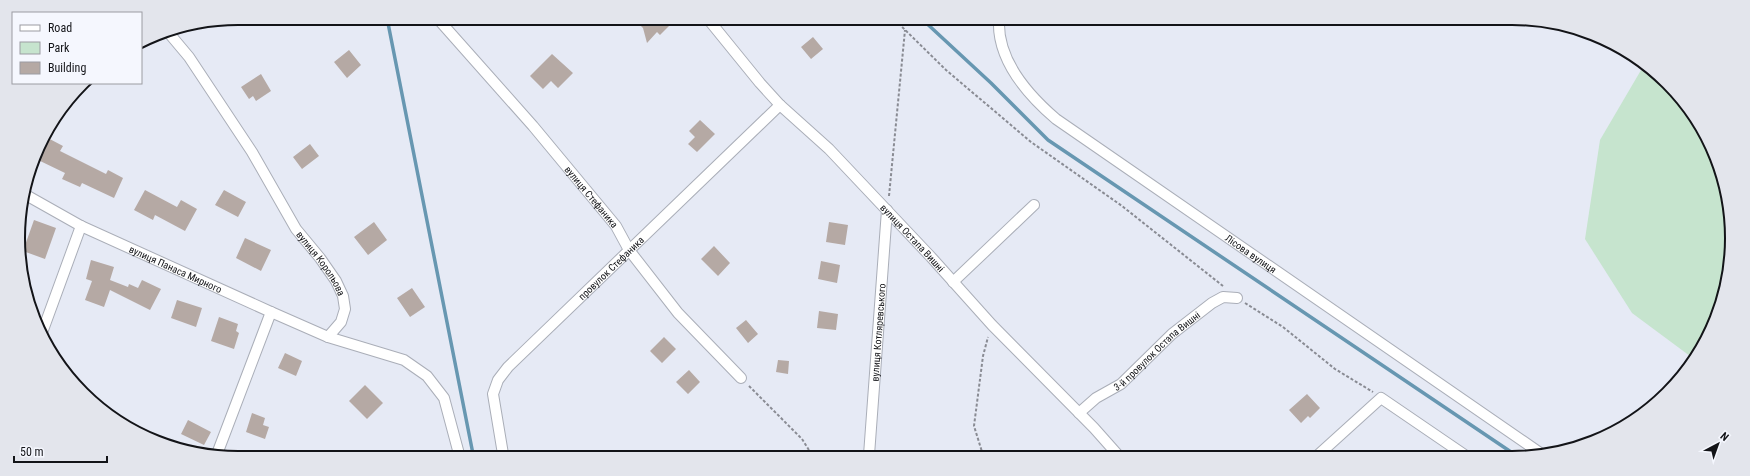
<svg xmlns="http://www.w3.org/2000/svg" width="1750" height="476" viewBox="0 0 1750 476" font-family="'Roboto Condensed',sans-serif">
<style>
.green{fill:#c6e4ce}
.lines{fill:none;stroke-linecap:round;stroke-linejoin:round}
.stream{stroke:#6797b1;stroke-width:3.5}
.building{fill:#b5a9a4}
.street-casing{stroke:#aaaeb8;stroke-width:12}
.path{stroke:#898b93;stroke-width:2;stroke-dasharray:3 2;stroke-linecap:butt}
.street{stroke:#fff;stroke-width:10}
.labels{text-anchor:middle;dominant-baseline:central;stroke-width:3;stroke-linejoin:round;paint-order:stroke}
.street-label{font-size:10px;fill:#131418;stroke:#f5f7fe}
.rim{fill:none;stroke:#131418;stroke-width:2}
</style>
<rect width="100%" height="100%" fill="#e6eaf5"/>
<path class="green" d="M 1644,65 L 1695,116 L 1728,195 L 1728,281 L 1703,348 L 1694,359 L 1632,313 L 1585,239 L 1600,140 Z"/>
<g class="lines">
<path class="stream" d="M 387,18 L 473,454
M 923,20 L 991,83 L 1048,140 L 1517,456"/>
</g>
<path class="building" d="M 647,19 L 676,19 L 660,35 L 657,32 L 647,43 L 643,28 L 640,25 Z
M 813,37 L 823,49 L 811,59 L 801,47 Z
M 349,50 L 361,65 L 347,78 L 334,62 Z
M 552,54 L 573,73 L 558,88 L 551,81 L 543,89 L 530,76 Z
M 261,74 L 271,91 L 256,101 L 253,96 L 249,99 L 241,87 Z
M 700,120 L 715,134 L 697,152 L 688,144 L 695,137 L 689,131 Z
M 44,136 L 63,146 L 60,151 L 106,174 L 108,170 L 123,178 L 114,198 L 82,183 L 80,187 L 62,179 L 65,173 L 36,159 L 41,141 Z
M 310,144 L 319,156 L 302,169 L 293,157 Z
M 145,190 L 177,207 L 181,200 L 197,209 L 185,231 L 155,215 L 153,220 L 134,210 Z
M 224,190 L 246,202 L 238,217 L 215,205 Z
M 34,220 L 56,228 L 45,259 L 23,251 Z
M 374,222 L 387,240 L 368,255 L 354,237 Z
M 829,222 L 848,225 L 845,245 L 826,242 Z
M 245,238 L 271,250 L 261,271 L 236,258 Z
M 714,246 L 730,263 L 718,276 L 701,259 Z
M 91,260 L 114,267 L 110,280 L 128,287 L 129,284 L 138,288 L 142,280 L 161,289 L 150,310 L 110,290 L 104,307 L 85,300 L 92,281 L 86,279 Z
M 821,261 L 840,265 L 837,283 L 818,279 Z
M 412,288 L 425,307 L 410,317 L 397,298 Z
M 177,300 L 202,308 L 196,327 L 171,318 Z
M 819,311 L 838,314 L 836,330 L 817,328 Z
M 219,317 L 238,324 L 236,331 L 239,333 L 234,349 L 211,341 Z
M 746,320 L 758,334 L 748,343 L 736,328 Z
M 664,337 L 676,349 L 662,363 L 650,351 Z
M 285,353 L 302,361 L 296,376 L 278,368 Z
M 778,360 L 789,361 L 788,374 L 776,372 Z
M 689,370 L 700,382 L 688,394 L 676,382 Z
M 365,385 L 383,403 L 367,419 L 349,401 Z
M 1307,394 L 1320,408 L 1310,418 L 1308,416 L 1301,423 L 1289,410 Z
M 252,413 L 265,418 L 263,425 L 269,427 L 265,439 L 246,432 Z
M 188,420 L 211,432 L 204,445 L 181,434 Z"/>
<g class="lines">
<defs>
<g id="street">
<path id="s1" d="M 438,19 L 533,126 L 616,226 L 629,250 L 678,313 L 741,378"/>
<path id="s2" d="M 708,19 L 760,83 L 780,105 L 829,149 L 931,257 L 992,325 L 1094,428 L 1118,455"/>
<path id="s3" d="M 999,20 C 997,60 1028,95 1056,119 L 1543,455"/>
<path id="s4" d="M 168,32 L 189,57 L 252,152 L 296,229 L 320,258 L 336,281 L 343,296 L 345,309 L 341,322 L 328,337"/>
<path id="s5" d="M 26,195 L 81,226 L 271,312 L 328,337 L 404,360 L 427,376 L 444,398 L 459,454"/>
<path d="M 953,282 L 1034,205"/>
<path d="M 43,330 L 81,226"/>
<path id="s6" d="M 1079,413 L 1096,398 L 1121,384 L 1172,334 L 1212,303 L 1223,297 L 1237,298"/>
<path d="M 217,454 L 271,312"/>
<path id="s7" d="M 503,454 L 493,394 L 498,380 L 508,367 L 780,105"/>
<path id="s8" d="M 869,455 L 887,210"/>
<path d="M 1317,456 L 1381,398 L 1466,456"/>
</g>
</defs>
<use href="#street" class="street-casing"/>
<path class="path" d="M 895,20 L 946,70 L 1031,142 L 1122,206 L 1223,286
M 889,196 L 905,30
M 1245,303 L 1283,327 L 1335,369 L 1373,392
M 749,386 L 802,439 L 812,455
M 983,455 L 974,426 L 983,356 L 988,337"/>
<use href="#street" class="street"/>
</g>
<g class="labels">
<g class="street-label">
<text stroke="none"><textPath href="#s1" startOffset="235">вулиця Стефаника</textPath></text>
<text stroke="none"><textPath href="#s2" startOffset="300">вулиця Остапа Вишні</textPath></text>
<text stroke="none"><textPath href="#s3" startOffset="355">Лісова вулиця</textPath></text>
<text stroke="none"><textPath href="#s4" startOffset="278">вулиця Корольова</textPath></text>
<text stroke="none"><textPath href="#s7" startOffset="235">провулок Стефаника</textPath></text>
<text stroke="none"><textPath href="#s5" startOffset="167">вулиця Панаса Мирного</textPath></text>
<text stroke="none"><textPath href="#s8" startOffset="123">вулиця Котляревського</textPath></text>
<text stroke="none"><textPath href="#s6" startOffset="100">3-й провулок Остапа Вишні</textPath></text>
</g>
</g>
<path d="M0 0H1750V476H0ZM238 25H1512A213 213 0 0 1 1725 238V238A213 213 0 0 1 1512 451H238A213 213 0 0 1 25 238V238A213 213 0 0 1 238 25Z" fill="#e3e5ec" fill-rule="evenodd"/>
<path class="rim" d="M238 25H1512A213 213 0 0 1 1725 238V238A213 213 0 0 1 1512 451H238A213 213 0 0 1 25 238V238A213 213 0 0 1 238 25Z"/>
<rect x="12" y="12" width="130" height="72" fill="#f5f7fe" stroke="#9b9ca2"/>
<rect x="20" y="25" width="20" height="6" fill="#ffffff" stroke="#9b9ca2"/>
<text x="48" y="32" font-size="12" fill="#131418">Road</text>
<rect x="20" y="42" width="20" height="12" fill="#c6e4ce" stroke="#9b9ca2"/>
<text x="48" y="52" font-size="12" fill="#131418">Park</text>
<rect x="20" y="62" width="20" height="12" fill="#b5a9a4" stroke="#9b9ca2"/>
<text x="48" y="72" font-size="12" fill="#131418">Building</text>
<g transform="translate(1718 444) rotate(41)" stroke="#f5f7fe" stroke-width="3" paint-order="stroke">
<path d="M0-3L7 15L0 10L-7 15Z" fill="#131418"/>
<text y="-6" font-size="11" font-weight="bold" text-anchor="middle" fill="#131418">N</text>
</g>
<path d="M14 456v6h93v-6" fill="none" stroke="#131418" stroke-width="2"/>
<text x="20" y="456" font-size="12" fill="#131418" stroke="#f5f7fe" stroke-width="3" paint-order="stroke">50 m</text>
</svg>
